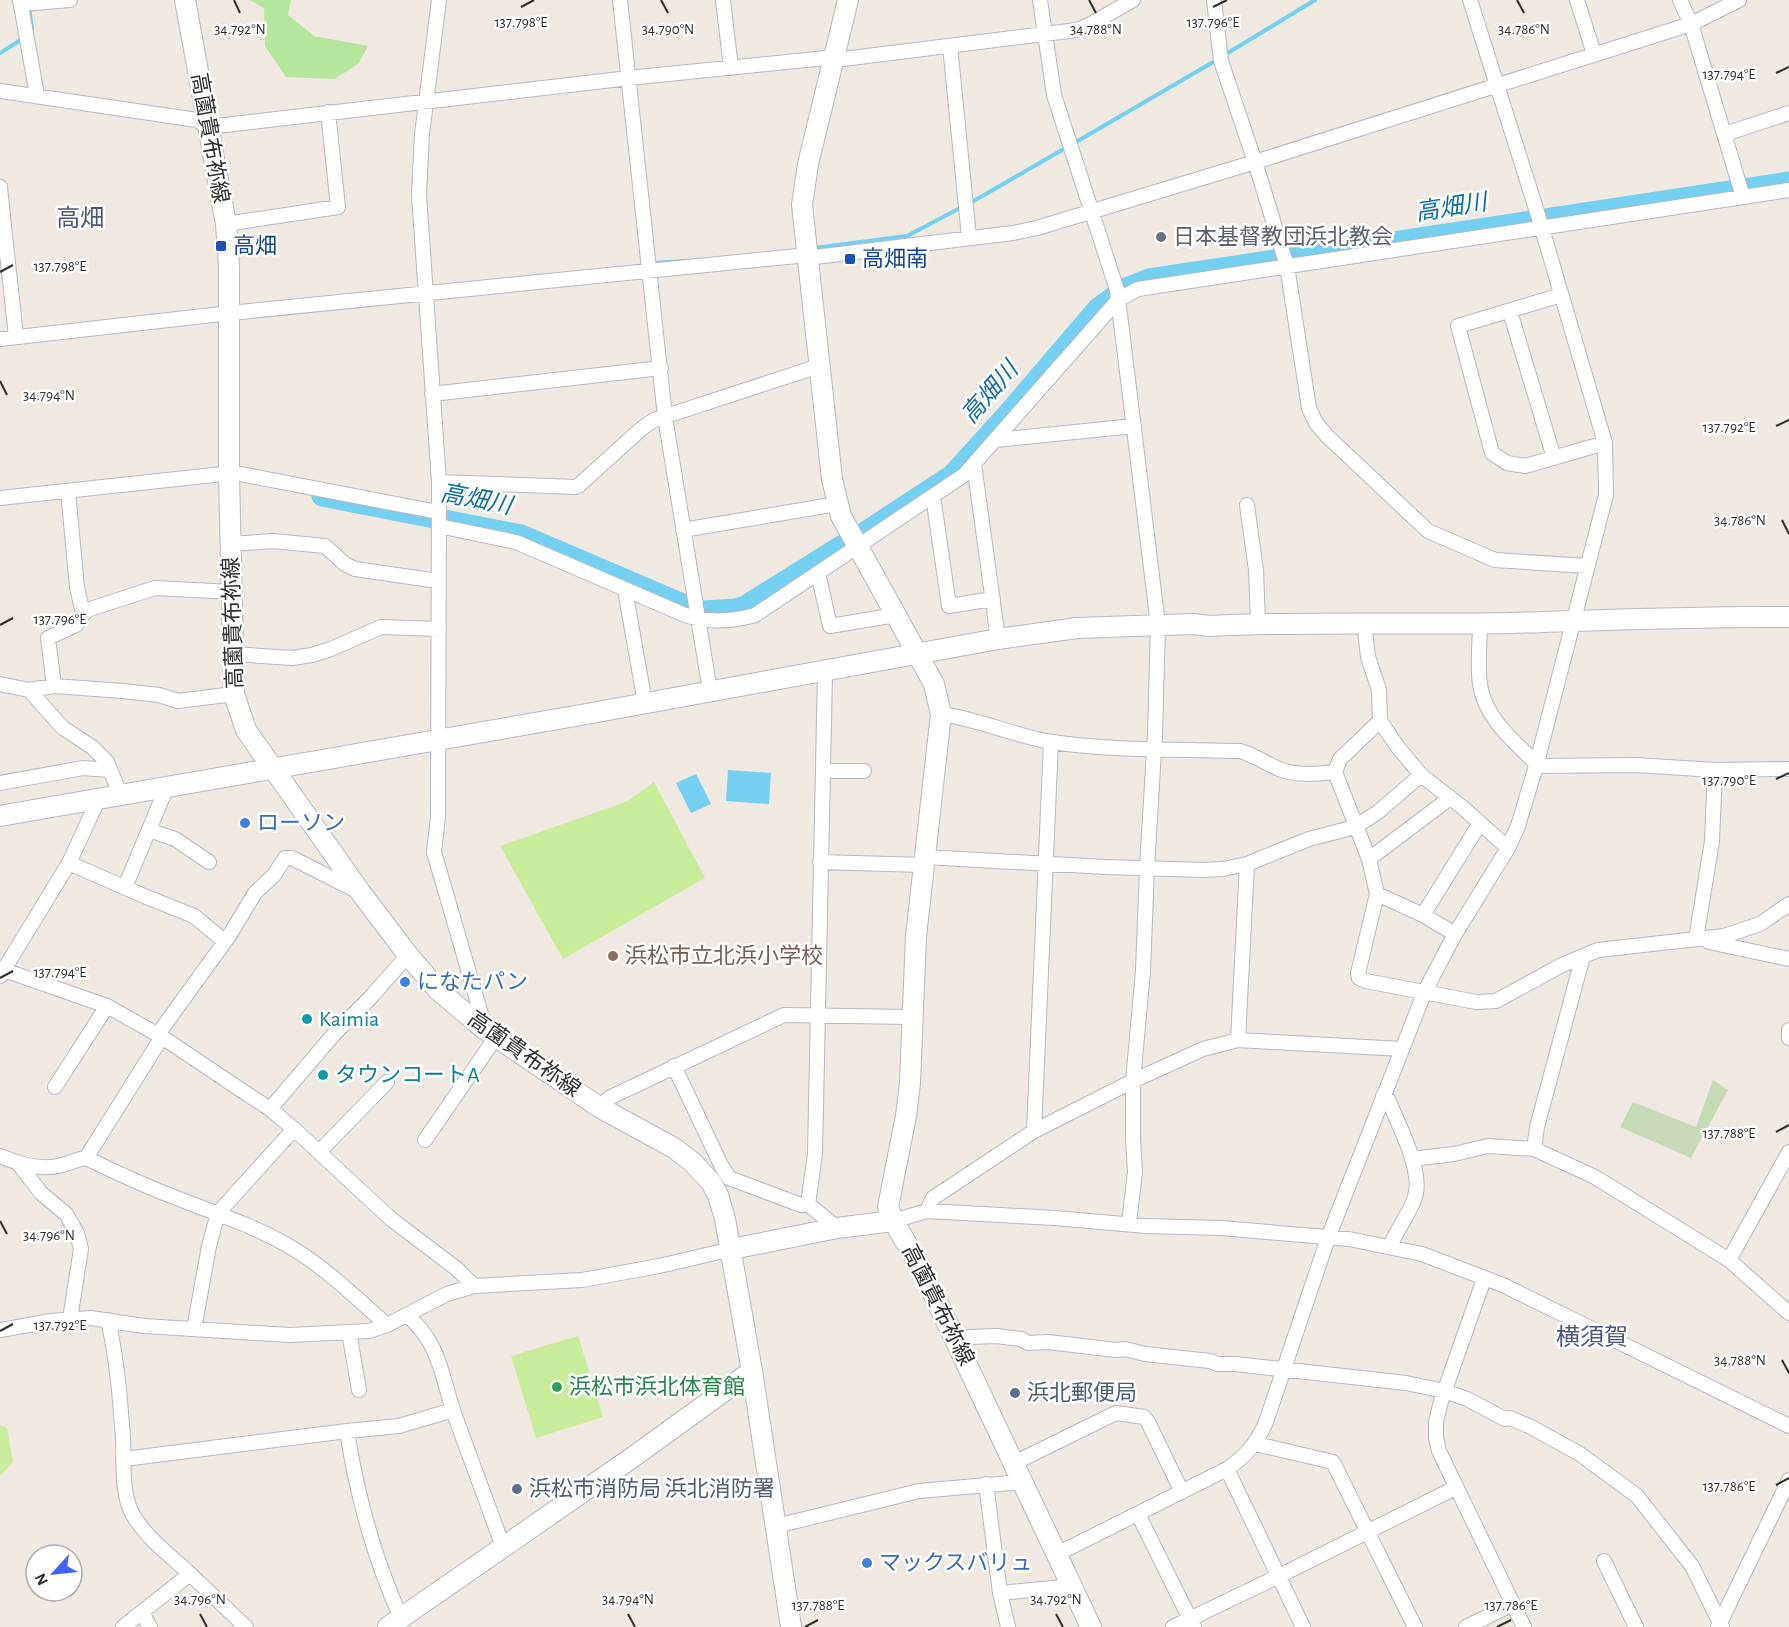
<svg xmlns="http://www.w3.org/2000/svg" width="1789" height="1627" viewBox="0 0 1789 1627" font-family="'Alegreya Sans','Noto Sans JP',sans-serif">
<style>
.green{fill:#b6e59e}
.cemetery{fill:#c8d9b8}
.pitch{fill:#c9ec9a}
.water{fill:#75cff0}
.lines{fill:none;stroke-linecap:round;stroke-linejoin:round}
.stream{stroke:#75cff0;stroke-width:4}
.river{stroke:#75cff0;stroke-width:21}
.street-casing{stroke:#b4b7c1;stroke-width:16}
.secondary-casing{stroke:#b4b7c1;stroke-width:22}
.street{stroke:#fff;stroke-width:14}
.secondary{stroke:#fff;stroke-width:20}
.ticks{fill:none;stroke:#2e2e2e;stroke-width:2}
.worship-dot{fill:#6b7280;stroke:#fff;stroke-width:2}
.transit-dot{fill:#1a4fb4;stroke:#fff;stroke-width:2}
.shop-dot{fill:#3f7fe0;stroke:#fff;stroke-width:2}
.education-dot{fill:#8d6e63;stroke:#fff;stroke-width:2}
.culture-dot{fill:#0f9aa8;stroke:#fff;stroke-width:2}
.leisure-dot{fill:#2e9e5b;stroke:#fff;stroke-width:2}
.service-dot{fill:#5c6f8a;stroke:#fff;stroke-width:2}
.labels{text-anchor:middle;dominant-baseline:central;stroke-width:5;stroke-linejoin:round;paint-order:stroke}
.street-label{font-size:22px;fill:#2e2e2e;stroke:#fff}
.worship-label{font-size:22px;fill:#5b616d;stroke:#fff;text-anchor:start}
.transit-label{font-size:22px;fill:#164399;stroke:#fff;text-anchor:start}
.shop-label{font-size:22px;fill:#366cbe;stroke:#fff;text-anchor:start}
.education-label{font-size:22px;fill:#785e54;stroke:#fff;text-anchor:start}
.culture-label{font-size:22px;fill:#0d838f;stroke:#fff;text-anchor:start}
.leisure-label{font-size:22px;fill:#27864d;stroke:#fff;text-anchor:start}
.service-label{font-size:22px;fill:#4e5e75;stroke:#fff;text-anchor:start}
.water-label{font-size:24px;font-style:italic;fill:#0d6fa3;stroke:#fff}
.neighbourhood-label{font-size:24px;fill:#4d5680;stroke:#fff}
.ticks-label{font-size:15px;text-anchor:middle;fill:#2e2e2e;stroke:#fff;stroke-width:5;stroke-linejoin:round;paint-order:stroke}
</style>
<rect width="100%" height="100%" fill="#efe9e1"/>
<path class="green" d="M 250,0 L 291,0 L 288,15 L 314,36 L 368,46 L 359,63 L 335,79 L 286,77 L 265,46 L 264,8 Z"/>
<path class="cemetery" d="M 1713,1080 L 1728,1090 L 1691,1158 L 1620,1127 L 1633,1102 L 1696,1127 Z"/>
<path class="pitch" d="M 654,782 L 705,878 L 563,959 L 500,846 L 628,801 Z
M 578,1336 L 603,1417 L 536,1438 L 511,1356 Z
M 0,1425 L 7,1428 L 13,1462 L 0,1476 Z"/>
<path class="water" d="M 728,770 L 771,773 L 769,804 L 726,801 Z
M 696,774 L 711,804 L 691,813 L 676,783 Z"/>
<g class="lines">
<path class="stream" d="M 29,7 L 32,29 L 30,31
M 0,53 L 22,39
M 1226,54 L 1315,0
M 1076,142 L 1215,61
M 972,202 L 1062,150
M 814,248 L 907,236 L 960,208
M 655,263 L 684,261"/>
<path class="river" d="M 322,496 L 521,535 L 687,606
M 862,534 L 952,475 L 1010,411 L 1098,308 L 1126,288 L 1149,279 L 1789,182
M 703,611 L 736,609 L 745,606 L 846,543"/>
<defs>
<path id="street" d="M 20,0 L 37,95
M 439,0 L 422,134 L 419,195 L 439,482 L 438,817 L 434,852 L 483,1021 L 483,1028
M 620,0 L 665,417 L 710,691
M 723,0 L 731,68
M 1040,0 L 1054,95 L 1117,290 L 1158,625 L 1155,734 L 1147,868 L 1143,971 L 1133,1081 L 1133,1138 L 1135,1172 L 1129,1223
M 1214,0 L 1221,61 L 1255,162 L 1287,266 L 1309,408 L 1316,423 L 1327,436 L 1428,531 L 1495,560 L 1587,566
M 1577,0 L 1594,54
M 1680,0 L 1691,24 L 1743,197
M 22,4 L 70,0
M 950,46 L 969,237
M 0,91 L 197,120 L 208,127 L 629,78 L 835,57 L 843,59 L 1077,30 L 1089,25 L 1133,0
M 1725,134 L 1789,113
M 0,187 L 4,226 L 0,227
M 226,224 L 338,207 L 328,112
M 4,226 L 16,336
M 807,258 L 1013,233 L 1037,228 L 1255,162 L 1691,24 L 1739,0
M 1561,295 L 1458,326 L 1492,453 L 1507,463 L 1525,466 L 1605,443
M 1513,310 L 1511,315 L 1554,458
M 0,339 L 230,313 L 807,255
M 432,394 L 661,368
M 996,440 L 1134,426
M 974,464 L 998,639
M 230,472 L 438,512
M 439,482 L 577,487 L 641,429 L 654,420 L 819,366
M 68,491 L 77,587 L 83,614 L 90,609 L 155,588 L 232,592
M 933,496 L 949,606 L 993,599
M 0,498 L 223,474 L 229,475
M 1247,505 L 1256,570 L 1258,623
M 439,526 L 516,542 L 685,615 C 709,623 731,622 755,615 L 964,475 L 1118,300 L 1138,289 L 1789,190
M 683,530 L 837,504
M 231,544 L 273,541 L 325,546 L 345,564 L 355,569 L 438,581
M 818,573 L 830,626 L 896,615
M 625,590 L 645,703
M 1364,622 L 1368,657 L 1379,690 L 1380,721 L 1397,746 L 1421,775 L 1462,807 L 1508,848
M 1480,623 C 1480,643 1477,664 1480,684 C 1484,716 1512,740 1533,760 L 1536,766 L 1636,765 L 1715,770 L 1789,769
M 233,654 L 292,658 L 312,655 L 331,649 L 381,627 L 439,629
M 0,684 L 29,690 L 54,686 L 123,691 L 159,695 L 178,701 L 234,694
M 54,686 L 48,638 L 76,625 L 83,614
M 29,690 L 63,728 L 92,747 L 107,762 L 121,796
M 941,714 C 979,719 1014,736 1052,742 C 1113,751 1178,749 1240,751 C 1254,755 1265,763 1279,769 C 1296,776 1317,774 1335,772 L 1369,859 L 1377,894 L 1358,973 L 1359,978 L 1366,981 L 1476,1002 L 1496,1001 L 1562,965 L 1598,950 L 1724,936 L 1760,924 L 1789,904
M 823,771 L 864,771
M 1335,772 L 1340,759 L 1380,721
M 0,783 L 83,768 L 109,770
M 149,830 L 175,839 L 209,862
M 925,857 L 1106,867 L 1204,870 L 1223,869 L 1247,864 L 1309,839 L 1355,827 L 1378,812 L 1421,775
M 1369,859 L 1450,798
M 820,862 L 923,865
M 69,863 L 144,896 L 194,916 L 224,941
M 125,887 L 166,789
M 1377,894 L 1423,915 L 1455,934
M 1423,915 L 1480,823
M 1696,939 L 1712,841 L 1715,770
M 1709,942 L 1789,959
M 4,970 L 107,1006 L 162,1037 L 238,1088 L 270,1109 L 294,1129 L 391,1219 L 457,1269 L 474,1286
M 0,976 L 69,863 L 98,800
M 1789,1030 L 1789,1038
M 158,1034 L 229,936 L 255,893 L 274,875 L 285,858 L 292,858 L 359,892
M 1238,1040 L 1247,864
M 674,1066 L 721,1165 L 729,1178 L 801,1205 L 808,1204 L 837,1228
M 55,1087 L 107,1006
M 1383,1096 L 1389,1101 C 1399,1127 1425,1173 1414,1200 C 1408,1215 1397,1230 1390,1246
M 599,1107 L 611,1097 L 784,1015 L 912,1017
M 270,1109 L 335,1033 L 370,998 L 408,955
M 1034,1131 L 1051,742
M 425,1140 L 496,1037
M 1534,1149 L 1537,1127 L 1583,956
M 319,1152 L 387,1082
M 0,1156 C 19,1164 42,1171 62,1165 C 70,1163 77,1159 86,1158 C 117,1173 149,1188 182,1200 C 217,1214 254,1226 287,1245 C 324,1266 355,1297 387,1325 L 447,1294 L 474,1286 L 582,1280 L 659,1266 L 732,1249
M 86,1158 L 162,1037
M 1412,1159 L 1454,1154 L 1488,1146 L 1534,1149 L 1595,1177 L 1729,1260 L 1789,1313
M 18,1163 L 41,1193 L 66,1214 L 77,1233 L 81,1249 L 70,1319
M 808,1204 L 815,1154 L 825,672
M 927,1211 L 933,1198 L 1034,1131 L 1133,1081 L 1203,1049 L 1238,1040 L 1402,1049
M 893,1221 L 927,1211 L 1055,1218 L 1146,1226 L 1221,1228 L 1349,1239 L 1422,1254 L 1503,1285 L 1789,1426
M 1729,1260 L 1789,1152
M 1484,1279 L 1441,1401 L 1436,1422 L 1436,1438 L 1439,1451 L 1524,1627
M 407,1315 C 440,1344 441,1374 454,1413 C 470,1458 487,1502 503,1547
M 108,1320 C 117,1359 120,1398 123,1438 C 124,1463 121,1494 133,1515 C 147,1539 170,1555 190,1574
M 194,1329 L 209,1246 L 218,1213 L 294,1129
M 0,1330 L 51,1321 L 91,1318 L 144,1326 L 290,1335 L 369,1331 L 387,1325
M 349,1332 L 359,1390
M 957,1341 L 970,1337 L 996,1336 L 1021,1339 L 1028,1343 L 1048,1342 L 1116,1350 L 1125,1349 L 1145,1354 L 1210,1361 L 1217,1364 L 1235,1364 L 1406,1383 L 1444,1391 L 1467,1399 L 1505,1419 L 1510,1418 L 1531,1427 L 1580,1454 L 1637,1496 L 1692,1566 L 1722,1627
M 347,1431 C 357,1496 374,1558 401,1618
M 1256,1444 L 1333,1462 L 1415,1627
M 124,1459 L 347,1431 L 399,1426 L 453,1410
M 1014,1463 L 1116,1413 L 1144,1417 L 1148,1422 L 1182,1492
M 1227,1469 L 1303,1627
M 986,1484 L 1000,1593 L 1008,1627
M 1138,1514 L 1194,1627
M 776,1526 L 919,1491 L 1022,1482
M 1057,1554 L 1227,1469 C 1246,1456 1257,1443 1266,1422 L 1328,1238 L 1425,991 L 1455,934 L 1508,848 L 1518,826 L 1536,766 L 1606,495 L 1605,443 L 1538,215 L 1470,0
M 1604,1561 L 1636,1627
M 1000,1593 L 1072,1586
M 142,1612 L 150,1627
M 123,1627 L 190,1574 L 246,1627
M 1173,1627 L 1279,1576 L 1455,1488
M 1466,1627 L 1513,1604
M 1718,1627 L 1789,1480"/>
<path id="secondary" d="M 185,0 L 226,224 L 229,267 L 229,475 L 234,694 L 246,730 L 361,893 L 408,955 L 438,990 L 483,1028 L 599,1107 L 674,1148 L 691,1161 L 711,1182 L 718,1195 L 725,1219 L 752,1371 L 633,1457 L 388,1627
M 848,0 L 808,164 L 802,205 L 832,479 L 841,516 L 934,684 L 941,714 L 916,936 L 910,1083 L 906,1116 L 888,1207 C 896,1231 913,1251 924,1274 L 1091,1627
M 0,816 L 581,715 L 998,639 L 1077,628 L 1193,624 L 1210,626 C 1310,621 1410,625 1511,623 C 1604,620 1696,616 1789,617
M 732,1249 L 837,1228 L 893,1221
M 752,1371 L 791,1627"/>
</defs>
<use href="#street" class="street-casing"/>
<use href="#secondary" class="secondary-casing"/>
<use href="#street" class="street"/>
<use href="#secondary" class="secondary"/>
</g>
<path class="ticks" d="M 234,0 L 240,13M 661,0 L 668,13M 1089,0 L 1096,13M 1517,0 L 1524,13M 521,7 L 534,0M 1213,7 L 1227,0M 1776,73 L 1789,67M 0,272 L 13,265M 0,381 L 7,395M 1776,426 L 1789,420M 1782,520 L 1789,534M 0,625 L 13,618M 1776,779 L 1789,773M 0,978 L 13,971M 1776,1132 L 1789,1125M 0,1221 L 7,1234M 0,1331 L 13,1324M 1782,1360 L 1789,1373M 1776,1485 L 1789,1478M 200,1614 L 207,1627M 628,1614 L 635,1627M 1056,1614 L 1063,1627M 805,1627 L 818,1620M 1497,1627 L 1511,1620"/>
<circle class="worship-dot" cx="1161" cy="237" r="6"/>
<g class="transit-dot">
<rect x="215" y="240" width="12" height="12" rx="3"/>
<rect x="844" y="253" width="12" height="12" rx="3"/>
</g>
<g class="shop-dot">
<circle cx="245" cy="823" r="6"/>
<circle cx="405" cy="982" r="6"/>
<circle cx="867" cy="1563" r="6"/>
</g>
<circle class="education-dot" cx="613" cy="956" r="6"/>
<g class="culture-dot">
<circle cx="307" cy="1019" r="6"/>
<circle cx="323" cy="1075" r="6"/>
</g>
<circle class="leisure-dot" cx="557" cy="1387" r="6"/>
<g class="service-dot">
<circle cx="1015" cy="1393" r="6"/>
<circle cx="517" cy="1489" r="6"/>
</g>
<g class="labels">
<g class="street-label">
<text transform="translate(210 138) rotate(80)">高薗貴布祢線</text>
<text transform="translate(233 623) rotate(-92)">高薗貴布祢線</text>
<text transform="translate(524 1054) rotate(35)">高薗貴布祢線</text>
<text transform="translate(938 1305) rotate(63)">高薗貴布祢線</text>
</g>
<g class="worship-label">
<text x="1173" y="237">日本基督教団浜北教会</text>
</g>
<g class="transit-label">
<text x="233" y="246">高畑</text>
<text x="862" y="259">高畑南</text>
</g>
<g class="shop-label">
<text x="257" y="823">ローソン</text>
<text x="417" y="982">になたパン</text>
<text x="879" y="1563">マックスバリュ</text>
</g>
<g class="education-label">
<text x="625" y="956">浜松市立北浜小学校</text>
</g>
<g class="culture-label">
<text x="319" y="1019">Kaimia</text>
<text x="335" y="1075">タウンコートA</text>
</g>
<g class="leisure-label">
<text x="569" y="1387">浜松市浜北体育館</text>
</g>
<g class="service-label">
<text x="1027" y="1393">浜北郵便局</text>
<text x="529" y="1489">浜松市消防局 浜北消防署</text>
</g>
<g class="water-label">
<text transform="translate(1451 208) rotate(-9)">高畑川</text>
<text transform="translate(990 393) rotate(-49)">高畑川</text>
<text transform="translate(476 500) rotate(11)">高畑川</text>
</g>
<g class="neighbourhood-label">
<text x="80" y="219">高畑</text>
<text x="1592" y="1338">横須賀</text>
</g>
</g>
<g class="ticks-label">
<text x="521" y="27">137.798°E</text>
<text x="1213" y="27">137.796°E</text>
<text x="240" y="34">34.792°N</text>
<text x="668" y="34">34.790°N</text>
<text x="1096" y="34">34.788°N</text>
<text x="1524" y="34">34.786°N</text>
<text x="1729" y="79">137.794°E</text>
<text x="60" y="271">137.798°E</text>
<text x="49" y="400">34.794°N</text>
<text x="1729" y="432">137.792°E</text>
<text x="1740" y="525">34.786°N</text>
<text x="60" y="624">137.796°E</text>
<text x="1729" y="785">137.790°E</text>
<text x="60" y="977">137.794°E</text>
<text x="1729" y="1138">137.788°E</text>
<text x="49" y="1240">34.796°N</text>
<text x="60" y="1330">137.792°E</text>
<text x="1740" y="1365">34.788°N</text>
<text x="1729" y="1491">137.786°E</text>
<text x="200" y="1604">34.796°N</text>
<text x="628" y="1604">34.794°N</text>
<text x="1056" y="1604">34.792°N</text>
<text x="818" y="1610">137.788°E</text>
<text x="1511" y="1610">137.786°E</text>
</g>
<g transform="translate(54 1573) rotate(243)"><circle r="28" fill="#ffffff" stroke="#ababab" stroke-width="1.5"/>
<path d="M0-4.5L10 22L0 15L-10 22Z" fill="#4264fb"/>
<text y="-9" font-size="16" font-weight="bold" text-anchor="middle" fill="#2e2e2e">N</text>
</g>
</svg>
